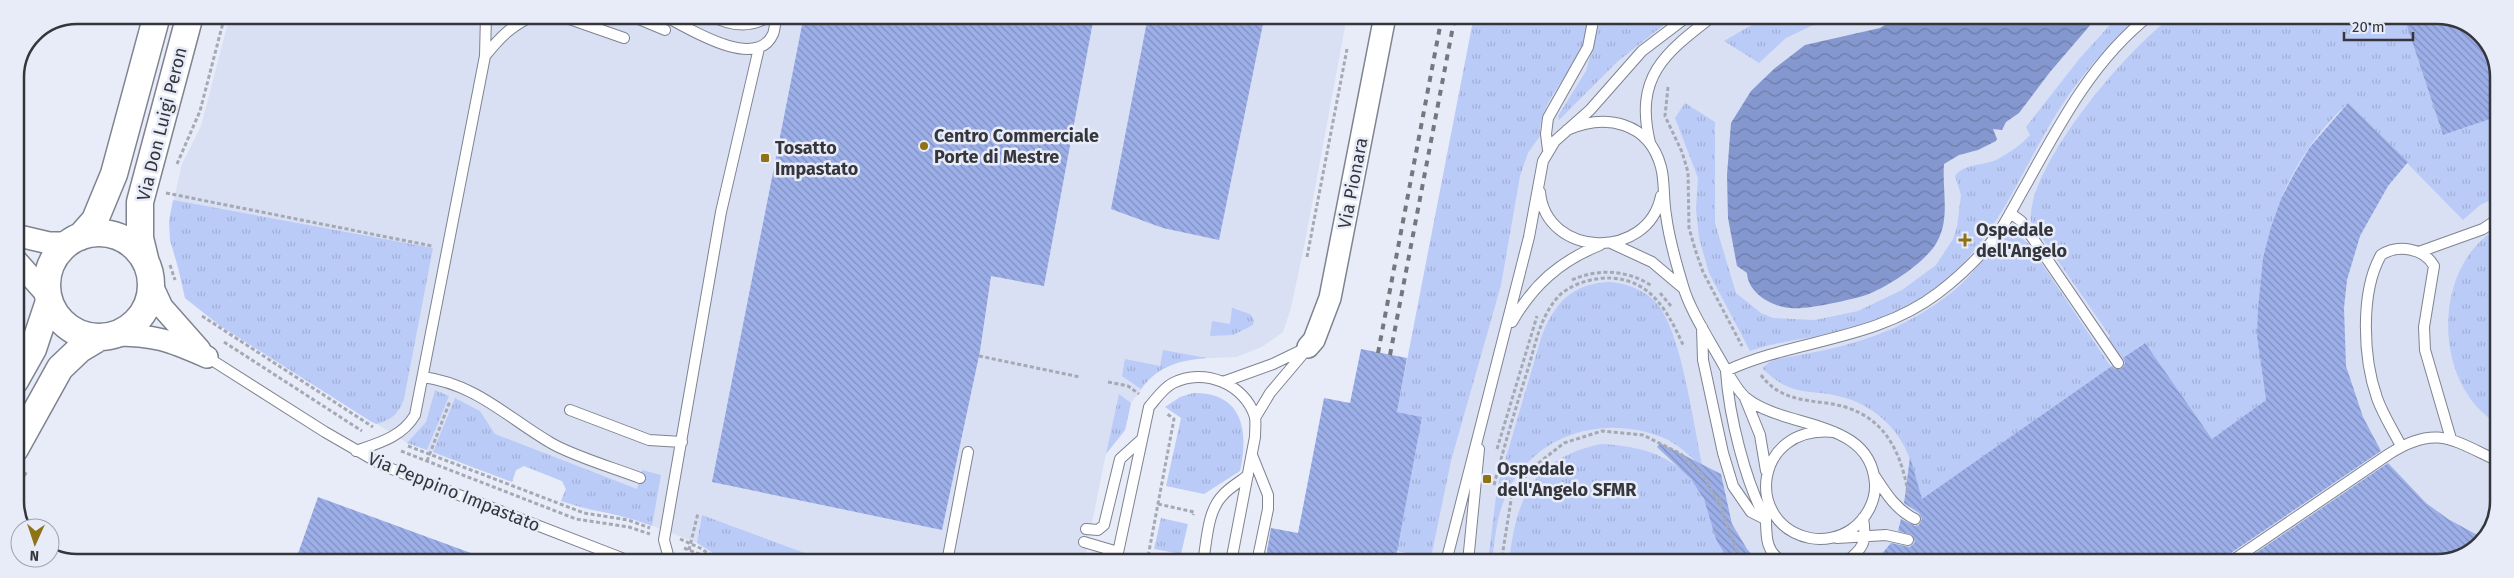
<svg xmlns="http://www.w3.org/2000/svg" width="2514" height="578" viewBox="0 0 2514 578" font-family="'Fira Sans',sans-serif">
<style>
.built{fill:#d9e0f4}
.grass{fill:url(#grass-tufts)}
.water{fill:url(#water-waves)}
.building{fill:url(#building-back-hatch)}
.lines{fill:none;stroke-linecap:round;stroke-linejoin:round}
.service-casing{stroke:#7f838f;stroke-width:12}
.minor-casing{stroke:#7f838f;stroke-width:24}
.tertiary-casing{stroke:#7f838f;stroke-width:29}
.path{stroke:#a5a9b3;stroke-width:3;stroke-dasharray:4 2.5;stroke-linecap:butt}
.service{stroke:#fff;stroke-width:10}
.minor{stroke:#fff;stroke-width:21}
.tertiary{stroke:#fff;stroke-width:26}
.rail{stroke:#75777f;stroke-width:4;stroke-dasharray:6 6;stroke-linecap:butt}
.poi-dot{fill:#8e7215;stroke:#e8ecf9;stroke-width:2}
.labels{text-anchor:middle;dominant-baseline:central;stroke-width:5;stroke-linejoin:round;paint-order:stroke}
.street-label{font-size:18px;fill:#34363b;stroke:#e8ecf9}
.poi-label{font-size:18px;font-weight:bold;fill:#34363b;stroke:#e8ecf9;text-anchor:start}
.rim{fill:none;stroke:#34363b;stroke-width:2.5}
</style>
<defs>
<pattern id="grass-tufts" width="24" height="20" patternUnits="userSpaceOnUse" patternTransform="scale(1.25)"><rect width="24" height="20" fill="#bbcbf7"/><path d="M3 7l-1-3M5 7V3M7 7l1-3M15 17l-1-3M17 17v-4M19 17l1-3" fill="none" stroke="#a1afd5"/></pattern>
<pattern id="water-waves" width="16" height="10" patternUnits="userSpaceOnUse" patternTransform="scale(1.25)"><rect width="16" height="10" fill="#8497cf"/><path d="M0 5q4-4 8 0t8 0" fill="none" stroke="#6d7ca9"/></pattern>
<pattern id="building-back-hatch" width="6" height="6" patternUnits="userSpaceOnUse" patternTransform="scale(1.25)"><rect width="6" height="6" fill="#9cafe9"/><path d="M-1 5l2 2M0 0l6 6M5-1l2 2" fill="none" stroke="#808fbe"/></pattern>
</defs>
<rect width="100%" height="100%" fill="#e8ecf9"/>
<path class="built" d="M 230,15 L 1347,16 L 1305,242 L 1291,308 L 1283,332 L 1262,347 L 1236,357 L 1187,359 L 1174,363 L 1154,374 L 1146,383 L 1131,403 L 1125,430 L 1106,454 L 1084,562 L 727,562 L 697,543 L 627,516 L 587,510 L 561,501 L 566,489 L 562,481 L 524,466 L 516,470 L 512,482 L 407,443 L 219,325 L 185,298 L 178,267 L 170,240 L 171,211 L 182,164 L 201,126 Z
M 1474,16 L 2450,16 L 2499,72 L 2498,514 L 2475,550 L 2437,563 L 1417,562 L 1418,555 L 1396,551 L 1422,417 L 1397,412 Z"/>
<path class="grass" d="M 1474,16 L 1589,16 C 1589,26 1588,37 1584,46 C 1571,73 1537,106 1540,136 L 1528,153 L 1520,176 L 1501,285 L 1451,461 L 1430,562 L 1417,562 L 1418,555 L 1396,551 L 1422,417 L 1397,412 Z
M 1601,16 L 1675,16 L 1617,62 L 1559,120 L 1558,116 L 1586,71 Z
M 1772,16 L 1862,16 L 1811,26 L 1786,38 L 1759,63 L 1724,41 L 1748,27 Z
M 2118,16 L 2138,16 C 2113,41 2088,67 2068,96 C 2015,173 1997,259 1906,306 C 1884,317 1858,328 1835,333 C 1806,339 1778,341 1750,351 L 1709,273 L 1699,238 L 1696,209 L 1698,178 L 1675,118 L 1685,103 L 1715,122 L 1715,223 L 1736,293 L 1761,313 L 1773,318 L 1815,320 L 1858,311 L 1902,290 L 1936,265 L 1953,239 L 1957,227 L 1961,195 L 1955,176 C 1964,163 1985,166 1998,159 C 2009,153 2022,144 2030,135 L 2026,127 L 2080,58 Z
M 2174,16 L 2425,16 L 2406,23 L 2443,135 L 2499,116 L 2499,196 L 2480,205 L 2463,220 L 2348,103 C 2263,181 2247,291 2266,400 L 2212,439 L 2144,343 L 2122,359 L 2108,339 L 2110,336 L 2031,222 C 2025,169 2129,45 2174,16 Z
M 173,200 L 433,248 L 404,399 C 399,413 391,421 376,424 L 370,421 L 219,325 L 185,298 L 178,267 L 170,240 L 169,221 Z
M 2498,228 L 2498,424 C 2432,385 2431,266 2498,228 Z
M 2014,233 L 2028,243 L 2111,367 L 1917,503 C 1918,456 1894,415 1849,399 C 1810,386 1796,401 1762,368 L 1771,361 C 1795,355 1821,352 1845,345 C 1885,335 1925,315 1957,288 C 1975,272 1989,252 2006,235 Z
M 1610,282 C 1629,284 1646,290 1658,305 C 1682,334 1694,428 1703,468 C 1691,457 1678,444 1664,438 C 1607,414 1538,432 1509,489 C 1497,512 1495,537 1492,562 L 1488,562 L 1497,488 L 1542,335 C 1556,301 1572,284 1610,282 Z
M 1232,308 L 1250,314 L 1254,320 L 1253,325 L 1233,335 L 1210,336 L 1212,321 L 1230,324 Z
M 1163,350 L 1207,358 C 1180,360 1158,366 1141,389 L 1122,376 L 1125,359 L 1160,366 Z
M 435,390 L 449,396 L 427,450 L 407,443 L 426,422 Z
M 1193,393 C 1243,392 1249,431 1240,471 L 1204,494 L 1166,486 L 1181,418 L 1165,407 L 1180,397 Z
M 1119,394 L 1131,403 L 1125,430 L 1106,454 Z
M 455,398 L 480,411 L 495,434 L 637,489 L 642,470 L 661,475 L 652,526 C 622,514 591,511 561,501 L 566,489 L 562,481 L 524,466 L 516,470 L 512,482 L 433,452 Z
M 1601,444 C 1647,446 1688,459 1707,506 C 1715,526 1716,545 1729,563 L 1509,563 C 1516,498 1532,459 1601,444 Z
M 702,515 L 829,562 L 727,562 L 697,543 Z
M 1161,518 L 1188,524 L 1181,554 L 1154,549 Z"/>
<path class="water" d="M 1900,16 L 2098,16 L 2050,72 L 2019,113 L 2006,122 L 2002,130 L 1993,129 L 1997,139 L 1996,141 L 1978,150 L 1959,155 L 1944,164 C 1942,189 1950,217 1938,240 C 1928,261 1888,287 1866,295 C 1850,300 1807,310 1791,308 C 1772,307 1748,293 1747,273 L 1737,266 L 1728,218 L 1727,175 L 1731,123 L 1751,91 L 1775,68 L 1805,45 L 1880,28 Z"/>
<path class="building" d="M 804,15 L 1094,16 L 1044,286 L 991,276 L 980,351 L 942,530 L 712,482 Z
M 1148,16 L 1220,16 L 1263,24 L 1219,240 L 1163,228 L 1111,209 Z
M 2425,16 L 2450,16 L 2484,36 L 2499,72 L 2499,116 L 2443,135 L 2406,23 Z
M 2348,103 L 2408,162 L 2388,186 L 2360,236 L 2347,280 L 2344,308 L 2346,366 L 2363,417 L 2381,451 L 2225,557 L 2222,563 L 1874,563 L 1891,543 L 1910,547 L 1915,542 L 1912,535 L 1898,531 L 1901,519 L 1915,526 L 1919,525 L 1922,519 L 1919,513 L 1904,503 L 1910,457 L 1922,499 L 2112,366 L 2115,369 L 2122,368 L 2125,363 L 2123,358 L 2145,343 L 2212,439 L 2266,400 L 2257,336 L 2258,309 L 2263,258 L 2271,227 L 2281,199 L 2295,172 L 2310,147 Z
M 1361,349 L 1407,358 L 1397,412 L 1422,417 L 1395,562 L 1265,562 L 1271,528 L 1298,533 L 1324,398 L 1350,403 Z
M 1660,443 L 1721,474 L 1732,524 L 1747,549 L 1759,563 L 1729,563 L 1716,539 L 1704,499 L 1691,479 L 1657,447 Z
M 2388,463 L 2426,503 L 2448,519 L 2483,538 L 2475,550 L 2437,563 L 2241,563 Z
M 318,497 L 490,560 L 489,562 L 295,562 Z"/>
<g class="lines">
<defs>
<path id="service" d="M 558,15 L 624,38
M 629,15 L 665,30
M 663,15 C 686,27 756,72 773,34 C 775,29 775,21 777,15
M 710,15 C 730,26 751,29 771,15
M 485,56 C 500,37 514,23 536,15
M 1567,130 C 1606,113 1649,122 1661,167 C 1665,182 1663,199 1666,215 C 1669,239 1676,263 1683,286 C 1690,311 1712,344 1725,368 C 1730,377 1738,391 1746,398 C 1786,430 1871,418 1875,484 C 1876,501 1866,519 1852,529 C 1841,537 1824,541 1810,538 C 1743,524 1754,424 1834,432
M 1650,143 C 1634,76 1665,53 1713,16
M 1548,150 L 1546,134 L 1548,118 L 1588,47 L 1594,16
M 1540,192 C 1546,258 1648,261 1661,196
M 2010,213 L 2021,221 L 2118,363
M 1611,243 L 1652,262 L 1684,289
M 2419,252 L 2483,229 L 2498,219
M 1512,322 C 1533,285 1560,261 1600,245
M 1702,327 L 1703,360 L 1723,453 L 1733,486 L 1751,512 L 1765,519
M 207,357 L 325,432 L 384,466 L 632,562
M 423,377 C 476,384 508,418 551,443 C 573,456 614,468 640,478
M 1223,382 L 1273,364 L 1308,347
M 1745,398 L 1760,435 L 1766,471
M 570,410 L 649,440 L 682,442
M 1255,418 L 1270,393 L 1308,348
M 2401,446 C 2393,430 2383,415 2377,398 C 2363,358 2360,292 2381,255 C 2398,244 2424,248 2434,266 L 2424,327 L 2425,350 L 2451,439
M 356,451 C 379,443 402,437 415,415 L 485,56 L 486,15
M 1252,455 L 1268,495 L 1268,509 L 1257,562
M 1874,475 C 1885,492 1896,510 1915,519
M 1766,515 C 1766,536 1765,553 1785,563
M 1766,520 C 1745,481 1729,416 1726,371 C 1795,339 1875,341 1938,293 C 1959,277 1980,257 1997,235 C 2008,219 2017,200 2027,183 C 2060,123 2094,59 2149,16
M 1086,529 L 1098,530 L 1104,525 L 1120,459 L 1141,440
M 1837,538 L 1886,535 L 1908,540
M 1084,542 L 1118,552
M 670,562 L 664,540 L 721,212 L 759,48
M 947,562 L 968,452
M 1116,562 L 1149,407 C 1156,399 1163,388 1173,383 C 1204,367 1245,384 1255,417 C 1256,423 1255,431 1255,437 L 1231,562
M 1203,562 C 1207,541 1207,511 1223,495 C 1230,487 1240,482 1248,475
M 1446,562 L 1529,237 L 1543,161 L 1555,141 L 1590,110 L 1642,51 L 1688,16
M 1468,562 L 1479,449
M 1844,563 C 1864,549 1867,542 1863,518
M 2229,563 L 2389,454 C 2436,424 2453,440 2498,461"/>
<path id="minor" d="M 15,235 L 49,243 L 69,243
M 15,259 L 48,296
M 150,281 L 162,307 L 200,350
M 112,335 C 156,335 168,340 207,357
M 1308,347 L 1314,340 L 1330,298 L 1385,16"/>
<path id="tertiary" d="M47 285a52 52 0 1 1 104 0a52 52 0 1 1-104 0Z
M 80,237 L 95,220 L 114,174 L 157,15
M 146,263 L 140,238 L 140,202 L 190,15
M 15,381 L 33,349 L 49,301
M 15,449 L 60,368 L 80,349 L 100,337"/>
</defs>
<use href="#service" class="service-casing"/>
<use href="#minor" class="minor-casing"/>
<use href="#tertiary" class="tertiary-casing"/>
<path class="path" d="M 1351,22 L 1363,24
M 1728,24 L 1742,16
M 1668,87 L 1665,116 L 1682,152 L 1688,172 L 1689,228 L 1695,249 L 1703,272 L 1742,346
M 177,164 L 200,111 L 225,15
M 166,193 L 432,246
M 1307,257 L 1347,49
M 170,265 L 175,280
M 1572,280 C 1598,268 1628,270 1652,286
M 1660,293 L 1671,306
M 202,316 L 373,427
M 224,342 L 362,431
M 979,356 L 1080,377
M 1761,375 C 1777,397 1800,400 1826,403 C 1879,410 1899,443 1908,492
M 1108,382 L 1128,386 L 1139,394
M 408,446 L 584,513 L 628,520 L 650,528
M 1497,449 L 1537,316
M 401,451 L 576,519 L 629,527 L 650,534
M 427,461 L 450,401
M 1494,485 C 1504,447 1515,410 1527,372 C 1535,347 1539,319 1557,298 C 1569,284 1594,277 1612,278 C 1653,281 1669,314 1684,347
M 15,493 L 27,471
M 1719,497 L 1723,513
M 1158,504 L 1194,512 L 1193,515
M 1722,512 L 1737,551 L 1747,563
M 680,539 L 700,548 L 722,562
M 684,548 L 699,554 L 710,562
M 689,550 L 698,513
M 1148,554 L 1185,561
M 1147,562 L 1174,419 L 1166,413
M 1501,563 L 1512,494 L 1531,469 L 1564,443 L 1602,431 L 1643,435 L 1681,454 L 1703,475 L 1720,506
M 1882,563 L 1889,553"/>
<use href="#service" class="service"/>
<use href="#minor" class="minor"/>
<use href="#tertiary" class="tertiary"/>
<path class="rail" d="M 1378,353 L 1442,16
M 1390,355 L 1455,16"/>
</g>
<g class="poi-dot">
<circle cx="924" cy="146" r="5"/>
<rect x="760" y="153" width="10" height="10" rx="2.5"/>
<path d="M1962.5 232.5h5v5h5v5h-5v5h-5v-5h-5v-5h5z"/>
<rect x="1482" y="474" width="10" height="10" rx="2.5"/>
</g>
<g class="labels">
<g class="street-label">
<text transform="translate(162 124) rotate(-76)">Via Don Luigi Peron</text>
<text transform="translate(1353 183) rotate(-79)">Via Pionara</text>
<text transform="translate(454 492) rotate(22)">Via Peppino Impastato</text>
</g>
<g class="poi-label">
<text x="934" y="136">Centro Commerciale<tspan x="934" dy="21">Porte di Mestre</tspan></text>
<text x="775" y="148">Tosatto<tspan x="775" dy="21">Impastato</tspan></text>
<text x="1976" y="230">Ospedale<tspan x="1976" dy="21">dell'Angelo</tspan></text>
<text x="1497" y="469">Ospedale<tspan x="1497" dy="21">dell'Angelo SFMR</tspan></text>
</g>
</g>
<path d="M0 0H2514V578H0ZM77 24H2437A53 53 0 0 1 2490 77V501A53 53 0 0 1 2437 554H77A53 53 0 0 1 24 501V77A53 53 0 0 1 77 24Z" fill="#e8ecf9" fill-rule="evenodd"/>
<path class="rim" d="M77 24H2437A53 53 0 0 1 2490 77V501A53 53 0 0 1 2437 554H77A53 53 0 0 1 24 501V77A53 53 0 0 1 77 24Z"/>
<g transform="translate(35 543) rotate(183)"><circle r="24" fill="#e8ecf9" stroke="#a0a3ad"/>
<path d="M0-4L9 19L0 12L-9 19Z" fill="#8e7215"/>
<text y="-8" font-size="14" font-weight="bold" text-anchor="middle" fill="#34363b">N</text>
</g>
<path d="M2344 32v8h69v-8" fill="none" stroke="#34363b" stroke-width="2.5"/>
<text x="2352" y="32" font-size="15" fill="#34363b" stroke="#e8ecf9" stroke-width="4" paint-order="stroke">20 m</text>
</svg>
